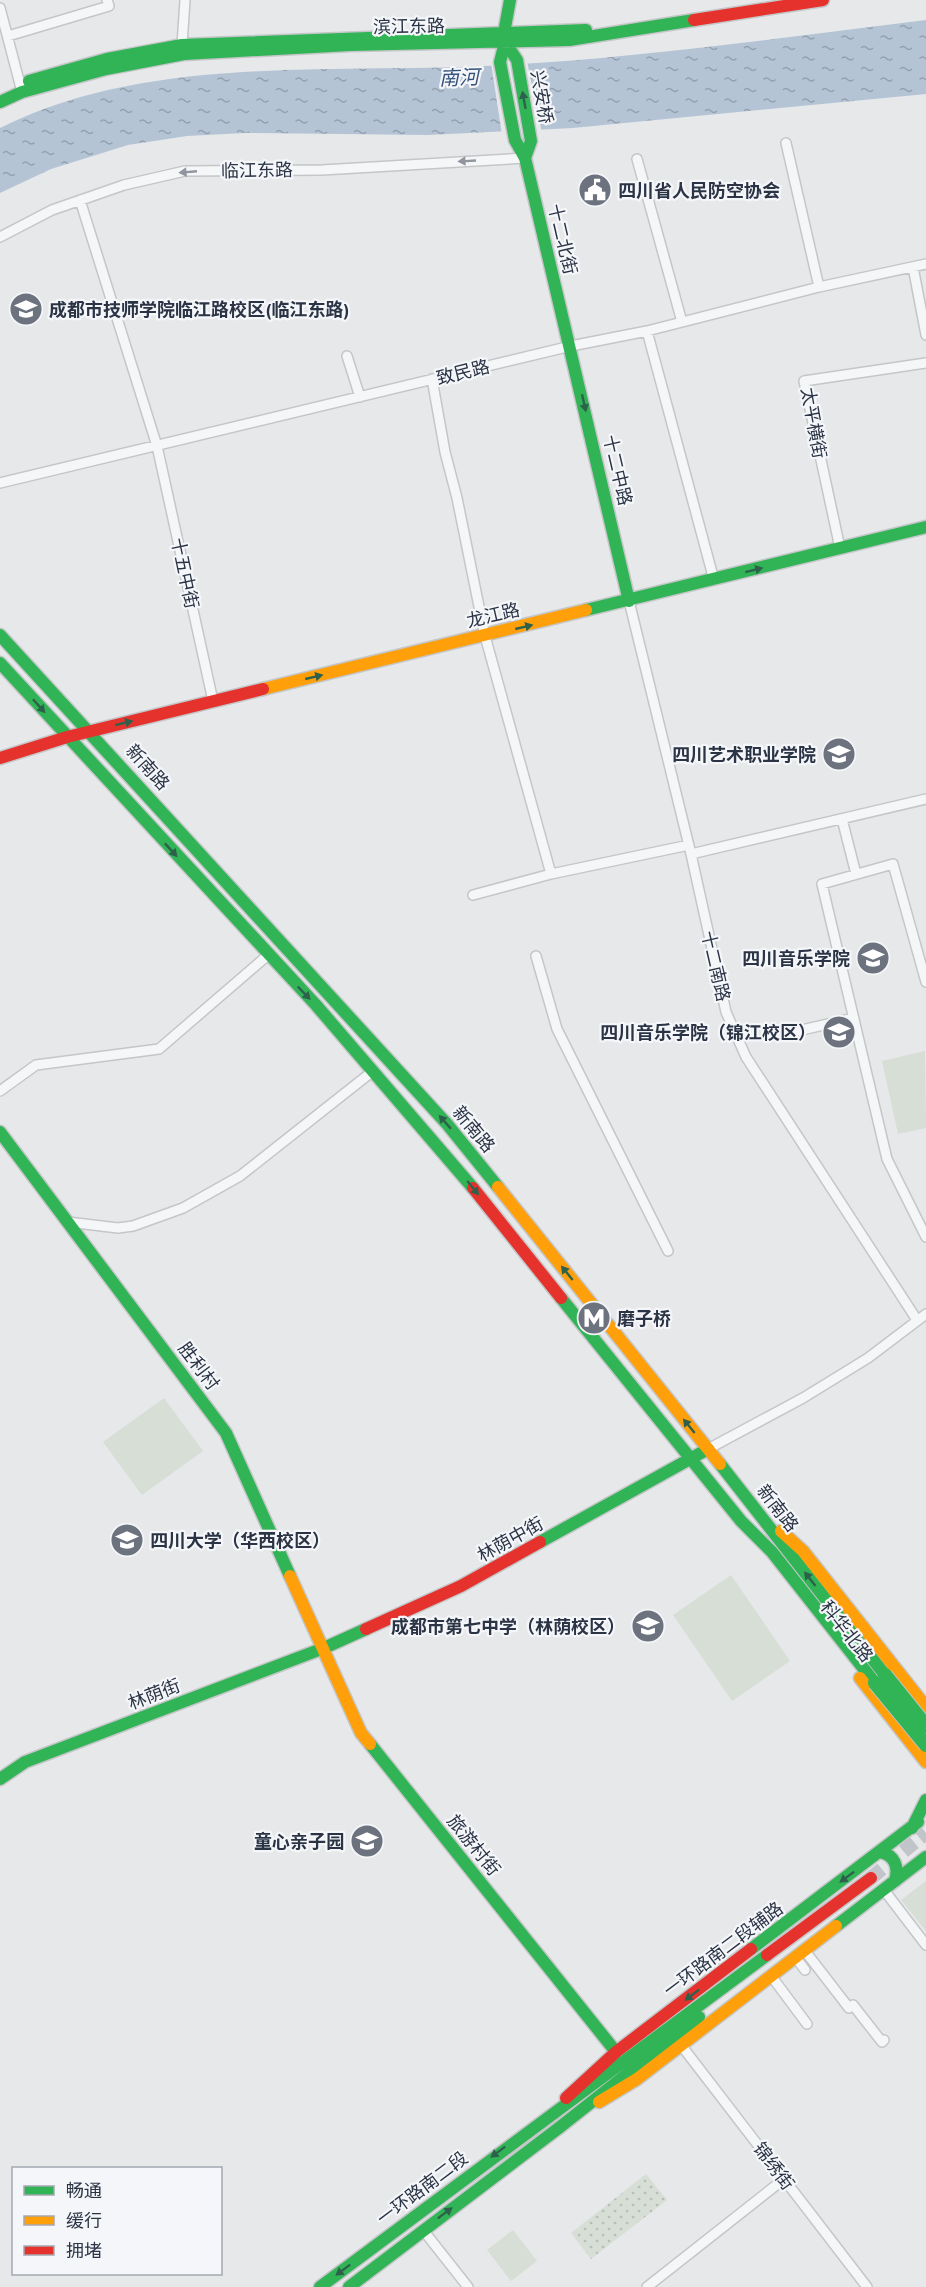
<svg xmlns="http://www.w3.org/2000/svg" width="926" height="2287" viewBox="0 0 926 2287" font-family="Mulish,'Noto Sans SC',sans-serif">
<style>
.grass{fill:url(#grass-dots)}
.park{fill:#d6ded6}
.water{fill:url(#water-ripples)}
.pier{fill:#e6e8ea}
.lines{fill:none;stroke-linecap:round;stroke-linejoin:round}
.primary-tunnel{stroke:#c1c4c9;stroke-width:14;stroke-dasharray:14 7;stroke-linecap:butt}
.street-casing{stroke:#c4c6c8;stroke-width:12}
.fast-casing{stroke:#c4c6c8;stroke-width:15}
.slow-casing{stroke:#c4c6c8;stroke-width:15}
.jam-casing{stroke:#c4c6c8;stroke-width:15}
.street{stroke:#f5f6f7;stroke-width:9}
.fast{stroke:#30b455;stroke-width:12}
.slow{stroke:#ff9f0a;stroke-width:12}
.jam{stroke:#e5322d;stroke-width:12}
.fast-bridge-casing{stroke:#c2c5c8;stroke-width:16;stroke-linecap:butt}
.fast-bridge{stroke:#30b455;stroke-width:14}
.oneway{fill:#2d614b}
.oneway2{fill:#90959e}
.labels{text-anchor:middle;dominant-baseline:central;stroke-width:4.5;stroke-linejoin:round;paint-order:stroke}
.street-label{font-size:18px;fill:#2b3445;stroke:#f4f6f9}
.poi-label{font-size:18px;font-weight:bold;fill:#2b3445;stroke:#f4f6f9;text-anchor:end}
.water-label{font-size:20px;font-style:italic;fill:#34527a;stroke:#f4f6f9}
</style>
<defs>
<pattern id="grass-dots" width="8" height="8" patternUnits="userSpaceOnUse" patternTransform="scale(1.5)"><rect width="8" height="8" fill="#d6ded6"/><path d="M2 2h.1M6 6h.1" fill="none" stroke="#b8bfb9" stroke-width="1.8" stroke-linecap="round"/></pattern>
<pattern id="water-ripples" width="26" height="14" patternUnits="userSpaceOnUse" patternTransform="scale(1.5)"><rect width="26" height="14" fill="#b4c4d5"/><path d="M2 4q2-2 4 0t4 0M15 11q2-2 4 0t4 0" fill="none" stroke="#93a0af"/></pattern>
</defs>
<rect width="100%" height="100%" fill="#e6e8ea"/>
<path class="grass" d="M 646,2174 L 667,2200 L 591,2259 L 571,2233 Z"/>
<path class="park" d="M 925,1051 L 926,1128 L 898,1134 L 882,1061 Z
M 164,1398 L 203,1451 L 142,1495 L 103,1442 Z
M 731,1575 L 790,1661 L 732,1701 L 673,1615 Z
M 926,1881 L 926,1931 L 901,1900 Z
M 513,2230 L 537,2261 L 511,2281 L 487,2250 Z"/>
<path class="water" d="M 926,20 L 926,94 L 573,128 L 428,135 L 245,133 L 187,136 L 128,145 L 51,169 L 0,193 L 0,128 C 152,52 340,75 505,65 C 646,57 786,37 926,20 Z"/>
<path class="pier" d="M 527,61 L 542,133 L 502,135 L 491,63 Z"/>
<g class="lines">
<path class="primary-tunnel" d="M 871,1878 L 926,1833"/>
<defs>
<path id="street" d="M 0,8 L 22,92
M 8,36 L 109,6 L 107,0
M 182,45 L 185,0
M 786,143 L 819,287
M 637,159 L 682,322
M 80,200 L 157,446 L 213,701
M 0,237 L 52,210 L 124,185 L 185,171 L 322,170 L 525,158
M 913,267 L 926,335
M 647,331 L 714,580
M 347,356 L 360,397
M 432,379 L 445,452 L 457,498 L 485,636 L 551,874
M 0,483 L 571,346 L 647,331 L 819,287 L 926,264
M 840,548 L 804,381 L 926,363
M 629,601 L 691,854 L 726,1012 L 746,1057 L 917,1320
M 842,819 L 856,874
M 691,854 L 926,799
M 473,895 L 551,874 L 689,845
M 536,956 L 557,1029 L 668,1251
M 926,982 L 893,864 L 822,884 L 887,1159 L 926,1237
M 793,1032 L 854,1018
M 0,1091 L 36,1065 L 159,1049 L 268,955
M 68,1222 L 118,1228 L 133,1226 L 183,1208 L 240,1176 L 373,1071
M 708,1449 L 803,1398 L 868,1358 L 926,1314
M 884,1890 L 926,1945
M 805,1951 L 849,2008 L 853,2005 L 882,2042 L 884,2040
M 796,1958 L 805,1970
M 772,1977 L 807,2024
M 681,2045 L 867,2287
M 423,2230 L 468,2287
M 647,2287 L 784,2179"/>
<path id="fast" d="M 510,0 L 504,33 L 505,42 L 517,60 L 531,141 L 525,158 L 629,601
M 505,42 L 500,62 L 515,140 L 525,158
M 29,81 L 107,59 L 182,45 L 586,30
M 0,102 L 22,92 L 106,69 L 184,54 L 350,45 L 569,40 L 694,20
M 586,610 L 926,527
M 0,635 L 447,1124 L 498,1187
M 0,663 L 316,1005 L 473,1188
M 0,1132 L 226,1433 L 290,1576
M 561,1298 L 741,1521 L 772,1552 L 875,1683
M 720,1464 L 885,1675
M 540,1542 L 708,1449
M 370,1744 L 616,2052
M 0,1779 L 25,1762 L 324,1648 L 366,1629
M 912,1828 L 926,1800
M 880,1852 C 895,1855 899,1867 895,1881
M 836,1926 L 926,1857
M 751,1949 L 918,1822
M 320,2287 L 767,1955
M 349,2287 L 560,2127 L 699,2017"/>
<path id="slow" d="M 263,689 L 586,610
M 498,1187 L 720,1464
M 781,1531 L 803,1551 L 926,1707
M 290,1576 L 361,1733 L 370,1744
M 860,1678 L 926,1762
M 599,2102 L 637,2079 L 836,1926"/>
<path id="jam" d="M 694,20 L 823,0
M 0,758 L 67,737 L 263,689
M 473,1188 L 561,1298
M 366,1629 L 461,1586 L 540,1542
M 767,1955 L 871,1878
M 566,2098 L 616,2052 L 751,1949"/>
</defs>
<use href="#street" class="street-casing"/>
<use href="#fast" class="fast-casing"/>
<use href="#slow" class="slow-casing"/>
<use href="#jam" class="jam-casing"/>
<use href="#street" class="street"/>
<use href="#fast" class="fast"/>
<use href="#slow" class="slow"/>
<use href="#jam" class="jam"/>
<defs>
<path id="fast-bridge" d="M 885,1675 L 926,1726
M 875,1683 L 926,1745"/>
</defs>
<use href="#fast-bridge" class="fast-bridge-casing"/>
<use href="#fast-bridge" class="fast-bridge"/>
</g>
<defs><path id="oneway-solid" d="M-6-.8H1V-3.2L6.5 0L1 3.2V.8H-6Z" transform="scale(1.5)"/></defs>
<g class="oneway">
<use href="#oneway-solid" transform="translate(524 100) rotate(-100)"/>
<use href="#oneway-solid" transform="translate(584 403) rotate(77)"/>
<use href="#oneway-solid" transform="translate(754 570) rotate(-14)"/>
<use href="#oneway-solid" transform="translate(524 627) rotate(-13)"/>
<use href="#oneway-solid" transform="translate(314 677) rotate(-13)"/>
<use href="#oneway-solid" transform="translate(39 706) rotate(48)"/>
<use href="#oneway-solid" transform="translate(124 723) rotate(-14)"/>
<use href="#oneway-solid" transform="translate(171 850) rotate(47)"/>
<use href="#oneway-solid" transform="translate(304 993) rotate(46)"/>
<use href="#oneway-solid" transform="translate(445 1122) rotate(-131)"/>
<use href="#oneway-solid" transform="translate(473 1188) rotate(51)"/>
<use href="#oneway-solid" transform="translate(567 1273) rotate(-129)"/>
<use href="#oneway-solid" transform="translate(689 1426) rotate(-129)"/>
<use href="#oneway-solid" transform="translate(810 1579) rotate(-128)"/>
<use href="#oneway-solid" transform="translate(847 1877) rotate(143)"/>
<use href="#oneway-solid" transform="translate(692 1995) rotate(143)"/>
<use href="#oneway-solid" transform="translate(498 2152) rotate(143)"/>
<use href="#oneway-solid" transform="translate(445 2213) rotate(-37)"/>
<use href="#oneway-solid" transform="translate(343 2270) rotate(143)"/>
</g>
<g class="oneway2">
<use href="#oneway-solid" transform="translate(467 161) rotate(177)"/>
<use href="#oneway-solid" transform="translate(188 172) rotate(175)"/>
</g>
<defs>
<symbol id="civic-disc" viewBox="-11 -11 22 22"><circle r="9.5" fill="#6c737f" stroke="#f4f6f9"/><path d="M-.6-6.5H3V-4.5H.6V-3L4-1V1h2V6H-6V1h2V-1L-.6-3ZM-1.2 2.5V6h2.4V2.5Z" fill="#fff"/></symbol>
<symbol id="university-disc" viewBox="-11 -11 22 22"><circle r="9.5" fill="#6c737f" stroke="#f4f6f9"/><path d="M0-5L7-2L0 1L-7-2ZM-4 1L0 2.5L4 1V4Q0 6-4 4Z" fill="#fff"/></symbol>
<symbol id="metro-disc" viewBox="-11 -11 22 22"><circle r="9.5" fill="#6c737f" stroke="#f4f6f9"/><path d="M-5.5 5V-5H-3L0 0L3-5H5.5V5H3V-.5L0 4L-3-.5V5Z" fill="#fff"/></symbol>
<symbol id="school-disc" viewBox="-11 -11 22 22"><circle r="9.5" fill="#6c737f" stroke="#f4f6f9"/><path d="M0-5L7-2L0 1L-7-2ZM-4 1L0 2.5L4 1V4Q0 6-4 4Z" fill="#fff"/></symbol>
</defs>
<g fill-rule="evenodd">
<use href="#civic-disc" x="576" y="171" width="38" height="38"/>
<use href="#university-disc" x="7" y="290" width="38" height="38"/>
<use href="#university-disc" x="820" y="735" width="38" height="38"/>
<use href="#university-disc" x="854" y="939" width="38" height="38"/>
<use href="#university-disc" x="820" y="1013" width="38" height="38"/>
<use href="#metro-disc" x="575" y="1299" width="38" height="38"/>
<use href="#university-disc" x="108" y="1521" width="38" height="38"/>
<use href="#school-disc" x="629" y="1607" width="38" height="38"/>
<use href="#school-disc" x="348" y="1822" width="38" height="38"/>
</g>
<g class="labels">
<g class="street-label">
<text transform="translate(409 26) rotate(-1)">滨江东路</text>
<text transform="translate(542 97) rotate(80)">兴安桥</text>
<text transform="translate(257 170) rotate(-1)">临江东路</text>
<text transform="translate(563 239) rotate(77)">十二北街</text>
<text transform="translate(463 372) rotate(-14)">致民路</text>
<text transform="translate(814 423) rotate(80)">太平横街</text>
<text transform="translate(618 470) rotate(77)">十二中路</text>
<text transform="translate(185 573) rotate(78)">十五中街</text>
<text transform="translate(493 615) rotate(-13)">龙江路</text>
<text transform="translate(148 767) rotate(48)">新南路</text>
<text transform="translate(716 966) rotate(77)">十二南路</text>
<text transform="translate(474 1129) rotate(50)">新南路</text>
<text transform="translate(199 1366) rotate(53)">胜利村</text>
<text transform="translate(778 1508) rotate(52)">新南路</text>
<text transform="translate(510 1539) rotate(-29)">林荫中街</text>
<text transform="translate(847 1631) rotate(52)">科华北路</text>
<text transform="translate(154 1694) rotate(-21)">林荫街</text>
<text transform="translate(474 1845) rotate(51)">旅游村街</text>
<text transform="translate(723 1949) rotate(-37)">一环路南二段辅路</text>
<text transform="translate(774 2166) rotate(53)">锦绣街</text>
<text transform="translate(422 2188) rotate(-37)">一环路南二段</text>
</g>
<g class="poi-label">
<text x="618" y="190" text-anchor="start">四川省人民防空协会</text>
<text x="49" y="309" text-anchor="start">成都市技师学院临江路校区(临江东路)</text>
<text x="816" y="754">四川艺术职业学院</text>
<text x="850" y="958">四川音乐学院</text>
<text x="816" y="1032">四川音乐学院（锦江校区）</text>
<text x="617" y="1318" text-anchor="start">磨子桥</text>
<text x="150" y="1540" text-anchor="start">四川大学（华西校区）</text>
<text x="625" y="1626">成都市第七中学（林荫校区）</text>
<text x="344" y="1841">童心亲子园</text>
</g>
<g class="water-label">
<text transform="translate(459 77) rotate(-2)">南河</text>
</g>
</g>
<rect x="12" y="2167" width="210" height="108" fill="#f4f6f9" stroke="#a4a8b1" stroke-width="1.5"/>
<rect x="24" y="2186" width="30" height="9" fill="#30b455" stroke="#a4a8b1" stroke-width="1.5"/>
<text x="66" y="2197" font-size="18" fill="#2b3445">畅通</text>
<rect x="24" y="2216" width="30" height="9" fill="#ff9f0a" stroke="#a4a8b1" stroke-width="1.5"/>
<text x="66" y="2227" font-size="18" fill="#2b3445">缓行</text>
<rect x="24" y="2246" width="30" height="9" fill="#e5322d" stroke="#a4a8b1" stroke-width="1.5"/>
<text x="66" y="2257" font-size="18" fill="#2b3445">拥堵</text>
</svg>
